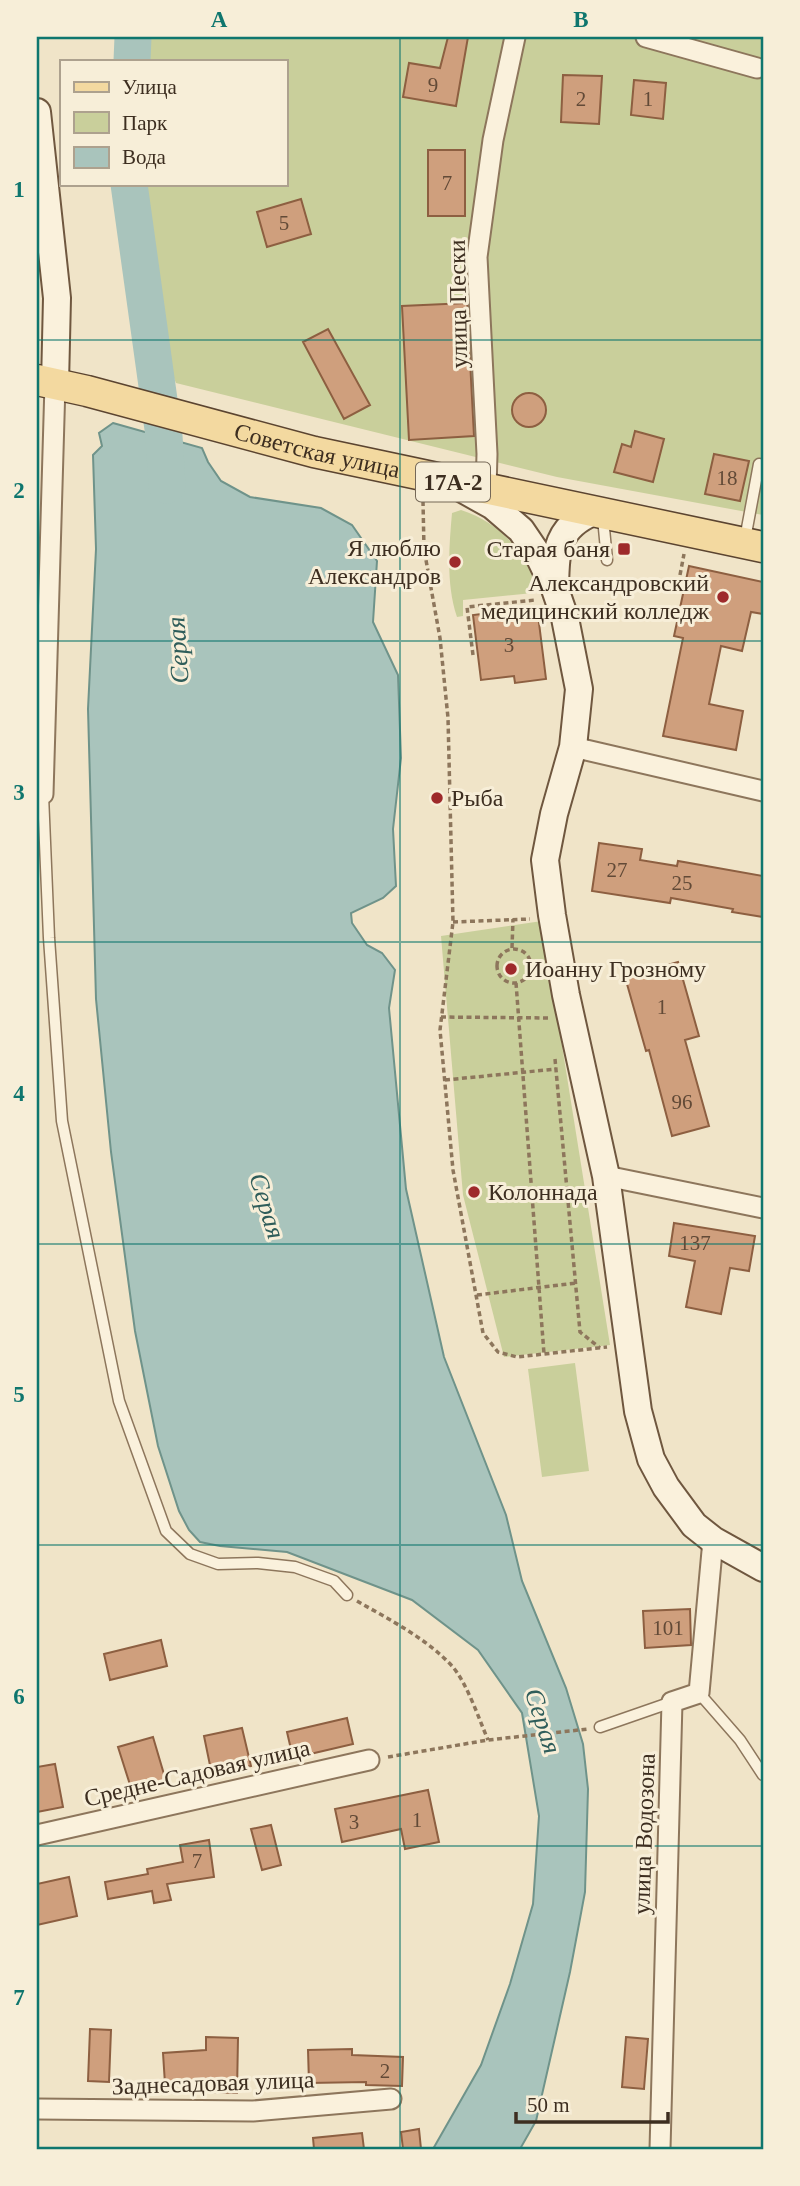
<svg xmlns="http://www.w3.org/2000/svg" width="800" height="2186" viewBox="0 0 800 2186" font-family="Georgia,serif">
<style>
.green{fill:#c9cf9b}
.water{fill:#a9c4bc;stroke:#6f938a;stroke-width:2}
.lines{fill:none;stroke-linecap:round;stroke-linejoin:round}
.river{stroke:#a9c4bc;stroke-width:37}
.building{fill:#cf9f7d;stroke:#8d5f41;stroke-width:2}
.lane-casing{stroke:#8d765c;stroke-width:13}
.street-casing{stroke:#8d765c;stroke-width:23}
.secondary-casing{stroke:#6f573f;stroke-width:30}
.primary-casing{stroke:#5b4430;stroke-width:33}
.path{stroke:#8d765c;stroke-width:3.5;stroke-dasharray:5 3.5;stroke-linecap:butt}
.lane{stroke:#faf1dc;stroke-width:10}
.street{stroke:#faf1dc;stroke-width:19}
.secondary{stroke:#faf1dc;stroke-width:26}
.primary{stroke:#f3d9a0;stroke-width:30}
.grid{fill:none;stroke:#0f766e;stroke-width:2;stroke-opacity:0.55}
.poi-dot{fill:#9e2a2b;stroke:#f7eed8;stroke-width:2.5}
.labels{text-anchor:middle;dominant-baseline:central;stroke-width:6;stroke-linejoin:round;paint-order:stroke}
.number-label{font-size:21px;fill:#624a37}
.shield{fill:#f7eed8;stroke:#756857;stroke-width:2}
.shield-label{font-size:23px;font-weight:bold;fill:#3d2e20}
.street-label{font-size:24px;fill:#3d2e20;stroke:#f7eed8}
.poi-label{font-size:24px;fill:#3d2e20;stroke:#f7eed8;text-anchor:end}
.water-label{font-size:26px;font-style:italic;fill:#2f5d5a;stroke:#f7eed8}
.neatline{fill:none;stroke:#0f766e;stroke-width:2.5}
.grid-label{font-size:23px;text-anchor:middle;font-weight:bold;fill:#0f766e}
</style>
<rect width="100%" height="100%" fill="#f0e4c8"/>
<path class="green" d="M 144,37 L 763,37 L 763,515 L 557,477 L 176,383 L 147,314 L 142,184 L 285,184 L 285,61 L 143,61 Z
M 461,510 C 504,524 524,554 543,592 L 463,600 L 463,616 L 457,617 C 446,585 449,547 452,513 Z
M 542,921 L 610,1345 L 504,1357 L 463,1195 L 441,936 Z
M 575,1363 L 589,1471 L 542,1477 L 528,1369 Z"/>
<path class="water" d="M 113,423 L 202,448 L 208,462 L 221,481 L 250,497 L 321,508 L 352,525 L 377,561 L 373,622 L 398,675 L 401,758 L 393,829 L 396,886 L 383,898 L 351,913 L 352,923 L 367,945 L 382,953 L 395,970 L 389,1008 L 406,1189 L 444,1357 L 506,1515 L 522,1581 L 566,1688 L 583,1744 L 588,1789 L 585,1892 L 570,1972 L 536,2121 L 520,2149 L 433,2149 L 481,2065 L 510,1984 L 533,1904 L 539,1816 L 522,1713 L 478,1650 L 412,1600 L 287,1552 L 220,1546 L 200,1542 L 189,1530 L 179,1511 L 158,1446 L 135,1331 L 111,1152 L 96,999 L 88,709 L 96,549 L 93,455 L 102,446 L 99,433 Z"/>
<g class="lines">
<path class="river" d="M 132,61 L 133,37
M 129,184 L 164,436 L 167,485"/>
</g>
<path class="building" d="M 448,37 L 468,37 L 456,106 L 403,97 L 409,63 L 440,68 Z
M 563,75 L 602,76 L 599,124 L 561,122 Z
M 634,80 L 666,83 L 663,119 L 631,115 Z
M 428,150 L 465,150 L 465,216 L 428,216 Z
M 301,199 L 311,234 L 267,247 L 257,212 Z
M 467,303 L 474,436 L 409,440 L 402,306 Z
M 328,329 L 370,405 L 344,419 L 303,342 Z
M512 410a17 17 0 1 1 34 0a17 17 0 1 1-34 0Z
M 635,431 L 664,439 L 653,482 L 614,472 L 622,444 L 631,447 Z
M 714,454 L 749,461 L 740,501 L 705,494 Z
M 689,566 L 763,582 L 763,614 L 751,612 L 742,651 L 721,646 L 709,704 L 743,711 L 736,750 L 663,736 L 683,638 L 674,636 Z
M 537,607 L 546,679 L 515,683 L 514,676 L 481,680 L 473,615 Z
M 599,843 L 642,849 L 640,860 L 677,866 L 678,861 L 763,876 L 763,917 L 732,912 L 733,909 L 671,898 L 670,903 L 592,891 Z
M 678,962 L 699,1036 L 685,1040 L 709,1126 L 672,1136 L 649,1050 L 646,1051 L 625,977 Z
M 674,1223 L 755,1236 L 749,1271 L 730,1268 L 721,1314 L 686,1307 L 695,1261 L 669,1256 Z
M 690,1609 L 691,1645 L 645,1648 L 643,1611 Z
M 161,1640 L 167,1666 L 110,1680 L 104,1654 Z
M 347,1718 L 353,1744 L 293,1758 L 287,1732 Z
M 242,1728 L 251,1766 L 212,1775 L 204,1736 Z
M 153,1737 L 166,1781 L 132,1791 L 118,1747 Z
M 55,1764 L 63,1807 L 37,1812 L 37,1767 Z
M 428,1790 L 439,1842 L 405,1849 L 401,1829 L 342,1842 L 335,1809 Z
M 271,1825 L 281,1865 L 262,1870 L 251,1829 Z
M 209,1840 L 214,1877 L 167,1884 L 171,1900 L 154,1903 L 152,1891 L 108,1899 L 105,1882 L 148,1874 L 147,1869 L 183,1862 L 180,1845 Z
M 69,1877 L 77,1916 L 37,1925 L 37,1884 Z
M 90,2029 L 111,2030 L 109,2082 L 88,2081 Z
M 206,2037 L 238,2038 L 237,2093 L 205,2092 L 205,2081 L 165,2084 L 163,2053 L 206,2050 Z
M 626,2037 L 648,2039 L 644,2089 L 622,2087 Z
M 352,2049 L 352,2055 L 403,2057 L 402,2086 L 366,2085 L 366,2082 L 309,2083 L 308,2050 Z
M 419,2129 L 421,2149 L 403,2149 L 401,2132 Z
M 362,2133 L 364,2149 L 314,2149 L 313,2138 Z"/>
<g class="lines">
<defs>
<path id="lane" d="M 603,518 L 607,560
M 745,539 L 759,464
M 43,795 L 49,938 L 62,1121 L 119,1401 L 166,1531 L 190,1554 L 218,1564 L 258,1563 L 295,1567 L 334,1581 L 347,1595
M 699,1693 L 740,1740 L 763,1775
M 600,1727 L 672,1702"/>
<path id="street" d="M 646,37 L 757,68
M 486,489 L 487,454 L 477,257 L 493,140 L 515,37
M 573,747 L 763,791
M 37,797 L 43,794 L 55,384
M 606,1176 L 763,1208
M 37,1835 L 369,1760
M 37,2109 L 253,2111 L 391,2099
M 660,2149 L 672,1702 L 699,1693 L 713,1540"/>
<path id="secondary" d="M 37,112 L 57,298 L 55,384
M 459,487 L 493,506 L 521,530 L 540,558 L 555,589 L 565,618 L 579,689 L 573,747 L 554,814 L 545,860 L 552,915 L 566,995 L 606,1176 L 638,1411 L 651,1459 L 666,1487 L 694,1525 L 713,1540 L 763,1568
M 555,587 C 556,551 556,528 593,512"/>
<g id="primary">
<path id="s1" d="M 37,380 L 87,391 L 314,452 L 763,547"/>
</g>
</defs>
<use href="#lane" class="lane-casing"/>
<use href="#street" class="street-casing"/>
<use href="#secondary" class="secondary-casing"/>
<use href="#primary" class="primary-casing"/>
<path class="path" d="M 423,501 L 424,549 L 440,638 L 448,718 L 453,922 L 440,1030 L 453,1170 L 483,1333 L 498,1352 L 517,1357 L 607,1347
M 680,575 L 684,554
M 473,655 L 467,607 L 535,600
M 453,922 L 530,919
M 512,948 L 513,919
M497 966a17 17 0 1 1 34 0a17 17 0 1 1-34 0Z
M 516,983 L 544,1354
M 441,1017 L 548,1018
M 555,1059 L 580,1332 L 600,1348
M 445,1080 L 556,1069
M 477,1295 L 576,1283
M 357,1601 C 390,1620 426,1638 452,1666 C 467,1683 479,1719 488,1740
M 388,1757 L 488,1740 L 588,1729"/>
<use href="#lane" class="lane"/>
<use href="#street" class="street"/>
<use href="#secondary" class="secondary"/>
<use href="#primary" class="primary"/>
</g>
<path class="grid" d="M 400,37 L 400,2149M 37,340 L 763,340M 37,641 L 763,641M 37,942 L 763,942M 37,1244 L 763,1244M 37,1545 L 763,1545M 37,1846 L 763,1846"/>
<g class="poi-dot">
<rect x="617" y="542" width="14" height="14" rx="3.5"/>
<circle cx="455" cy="562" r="7"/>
<circle cx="723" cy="597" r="7"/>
<circle cx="437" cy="798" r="7"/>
<circle cx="511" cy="969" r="7"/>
<circle cx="474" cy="1192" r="7"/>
</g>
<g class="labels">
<g class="number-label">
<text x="433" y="85">9</text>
<text x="581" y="99">2</text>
<text x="648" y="99">1</text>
<text x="447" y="183">7</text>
<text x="284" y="223">5</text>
<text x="727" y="478">18</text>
<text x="509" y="645">3</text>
<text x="617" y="870">27</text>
<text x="682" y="883">25</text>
<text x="662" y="1007">1</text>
<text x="682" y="1102">96</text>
<text x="695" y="1243">137</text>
<text x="668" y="1628">101</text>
<text x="417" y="1820">1</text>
<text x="354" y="1822">3</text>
<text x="197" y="1861">7</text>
<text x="385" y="2071">2</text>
</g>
<rect class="shield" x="416" y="462.5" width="74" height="39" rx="5"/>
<g class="shield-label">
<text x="453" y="482">17А-2</text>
</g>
<g class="street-label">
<text transform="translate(458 304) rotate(-91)">улица Пески</text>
<text stroke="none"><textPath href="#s1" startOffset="289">Советская улица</textPath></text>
<text transform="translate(197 1773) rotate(-13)">Средне-Садовая улица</text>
<text transform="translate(644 1834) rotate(-88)">улица Водозона</text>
<text transform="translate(213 2083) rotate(-2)">Заднесадовая улица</text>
</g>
<g class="poi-label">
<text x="441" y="548">Я люблю<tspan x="441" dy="28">Александров</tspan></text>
<text x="610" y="549">Старая баня</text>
<text x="709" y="583">Александровский<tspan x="709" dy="28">медицинский колледж</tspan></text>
<text x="451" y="798" text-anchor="start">Рыба</text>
<text x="525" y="969" text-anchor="start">Иоанну Грозному</text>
<text x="488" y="1192" text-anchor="start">Колоннада</text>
</g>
<g class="water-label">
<text transform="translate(178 650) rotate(-94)">Серая</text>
<text transform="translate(267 1206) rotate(73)">Серая</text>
<text transform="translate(543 1721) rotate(72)">Серая</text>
</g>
</g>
<rect width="800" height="2186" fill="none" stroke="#f7eed8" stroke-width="77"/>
<rect x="60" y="60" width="228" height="126" fill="#f7eed8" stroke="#ada18e" stroke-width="2"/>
<rect x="74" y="82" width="35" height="10" fill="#f3d9a0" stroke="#ada18e" stroke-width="2"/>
<text x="122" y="94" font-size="21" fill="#3d2e20">Улица</text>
<rect x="74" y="112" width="35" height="21" fill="#c9cf9b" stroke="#ada18e" stroke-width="2"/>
<text x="122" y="130" font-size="21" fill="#3d2e20">Парк</text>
<rect x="74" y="147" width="35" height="21" fill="#a9c4bc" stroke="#ada18e" stroke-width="2"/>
<text x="122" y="164" font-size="21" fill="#3d2e20">Вода</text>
<path d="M516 2112v10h152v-10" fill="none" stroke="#3d2e20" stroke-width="3.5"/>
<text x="527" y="2112" font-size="21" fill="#3d2e20" stroke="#f7eed8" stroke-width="5" paint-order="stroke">50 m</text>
<rect x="38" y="38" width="724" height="2110" class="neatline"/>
<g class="grid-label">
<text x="219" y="27">A</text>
<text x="581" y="27">B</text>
<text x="19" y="197">1</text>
<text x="19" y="498">2</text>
<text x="19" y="800">3</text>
<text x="19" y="1101">4</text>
<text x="19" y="1402">5</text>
<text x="19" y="1704">6</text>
<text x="19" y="2005">7</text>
</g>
</svg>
